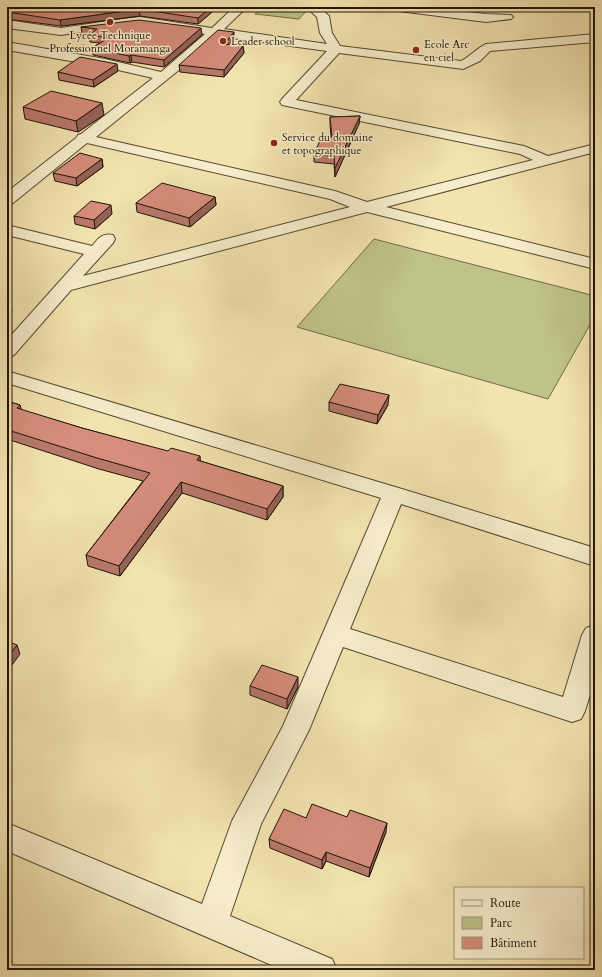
<svg xmlns="http://www.w3.org/2000/svg" width="602" height="977" viewBox="0 0 602 977" font-family="Cardo,serif">
<style>
.green{fill:#bfc387;stroke:#706c47}
.lines{fill:none;stroke-linecap:round;stroke-linejoin:round}
.minor-casing{stroke:#544831;stroke-width:2}
.minor{fill:#f7edcb;fill-rule:evenodd}
.wall{fill:#b8796b;stroke:#201407}
.shaded-wall{fill:#966357;stroke:#201407}
.building{fill:#d68d7c;stroke:#201407}
.poi-dot{fill:#8f2418;stroke:#f7edcb;stroke-width:1.5}
.labels{text-anchor:middle;dominant-baseline:central;stroke-width:3;stroke-linejoin:round;paint-order:stroke}
.far-poi-label{font-size:11px;fill:#201407;stroke:#f7edcb;text-anchor:start}
</style>
<rect width="100%" height="100%" fill="#f2e3af"/>
<filter id="stains"><feTurbulence type="fractalNoise" baseFrequency=".005" numOctaves="4"/><feColorMatrix values="0 0 0 0 .2 0 0 0 0 .09 0 0 0 0 .02 0 0 0 .5 -.17"/></filter>
<radialGradient id="worn" r=".72"><stop offset=".6" stop-color="#630" stop-opacity="0"/><stop offset="1" stop-color="#630" stop-opacity=".3"/></radialGradient>
<path class="green" d="M 262,7 L 287,7 L 307,10 L 299,19 L 255,14 Z
M 374,239 L 595,296 L 595,316 L 548,399 L 297,327 Z"/>
<g class="lines">
<defs>
<path id="minor" d="M 234,7 L 247,7 L 224,29 L 327,44 L 320,33 L 317,17 L 306,7 L 319,7 L 329,16 L 332,33 L 340,46 L 461,61 C 469,57 480,46 486,44 L 595,34 L 595,42 L 490,51 L 480,61 L 463,69 L 339,53 L 296,100 L 524,146 L 548,156 L 595,144 L 595,152 L 386,207 L 595,259 L 595,269 L 367,212 L 71,290 L 14,355 L 7,357 L 7,340 L 84,254 L 7,235 L 7,225 L 92,246 C 99,238 102,233 113,235 L 115,239 L 113,243 L 83,276 L 350,207 L 330,199 L 87,143 L 13,203 L 7,205 L 7,192 L 76,138 L 78,135 L 81,134 L 153,78 L 105,67 L 7,50 L 7,42 L 105,59 L 161,72 L 205,34 L 140,25 L 122,26 L 61,35 L 7,28 L 7,20 L 61,28 L 122,19 L 140,17 L 212,28 ZM 218,36 L 327,51 L 282,99 L 280,102 L 282,105 L 520,154 L 533,160 L 367,202 L 335,191 L 96,137 L 195,57 Z
M 385,7 L 421,7 L 486,14 L 511,15 L 513,17 L 511,19 L 486,22 L 391,10 L 387,9 Z
M 7,371 L 402,489 L 595,548 L 595,566 L 401,504 L 350,629 L 563,697 L 582,635 L 586,628 L 595,625 L 595,678 L 585,711 L 581,719 L 572,722 L 343,647 L 309,730 L 261,824 L 230,916 L 332,959 L 337,970 L 283,970 L 7,851 L 7,823 L 202,904 L 232,821 L 283,726 L 381,498 L 7,383 Z"/>
</defs>
<use href="#minor" class="minor-casing"/>
<use href="#minor" class="minor"/>
</g>
<path class="wall" d="M 13,7 L 218,7 L 198,24 L 140,16 L 61,26 L 7,19 L 7,11 Z
M 81,27 L 202,35 L 164,67 L 132,62 L 130,63 L 93,55 L 92,48 L 100,43 L 90,42 L 89,35 L 82,33 Z
M 234,40 L 230,45 L 243,46 L 244,53 L 224,77 L 180,72 L 179,65 Z
M 118,71 L 94,87 L 59,80 L 58,72 Z
M 23,107 L 104,115 L 78,132 L 25,119 Z
M 360,116 L 359,124 L 335,177 L 334,164 L 314,162 L 314,154 L 331,137 L 330,124 L 330,117 Z
M 102,159 L 103,167 L 77,186 L 55,181 L 53,173 Z
M 215,197 L 216,205 L 190,227 L 137,212 L 136,203 Z
M 112,214 L 95,229 L 75,224 L 74,216 Z
M 7,401 L 20,405 L 21,410 L 82,428 L 200,461 L 283,486 L 283,497 L 267,520 L 182,493 L 120,576 L 88,566 L 86,555 L 143,481 L 99,469 L 10,440 L 7,444 Z
M 329,402 L 388,405 L 377,424 L 329,411 Z
M 250,686 L 298,687 L 287,709 L 250,695 Z
M 306,818 L 386,832 L 369,877 L 326,861 L 322,869 L 270,848 L 269,839 Z"/>
<path class="shaded-wall" d="M 211,7 L 218,7 L 198,24 L 198,18 Z
M 139,9 L 140,16 L 61,26 L 60,20 Z
M 201,28 L 202,35 L 164,67 L 164,60 Z
M 234,32 L 234,40 L 224,51 L 224,44 Z
M 243,46 L 244,53 L 224,77 L 224,70 Z
M 131,55 L 132,62 L 130,63 L 129,56 Z
M 117,64 L 118,71 L 94,87 L 93,80 Z
M 102,103 L 104,115 L 78,132 L 76,121 Z
M 360,116 L 359,124 L 335,177 L 335,168 Z
M 102,159 L 103,167 L 77,186 L 76,178 Z
M 215,197 L 216,205 L 190,227 L 189,218 Z
M 111,205 L 112,214 L 95,229 L 94,220 Z
M 10,303 L 12,312 L 7,317 L 7,306 Z
M 389,395 L 388,405 L 377,424 L 378,415 Z
M 20,405 L 23,415 L 17,408 Z
M 8,430 L 10,440 L 7,444 L 7,431 Z
M 200,456 L 201,466 L 197,460 Z
M 181,482 L 182,493 L 120,576 L 119,566 Z
M 283,486 L 283,497 L 267,520 L 267,509 Z
M 17,645 L 20,654 L 7,672 L 7,658 Z
M 298,677 L 298,687 L 287,709 L 287,699 Z
M 387,823 L 386,832 L 369,877 L 370,868 Z
M 326,852 L 326,861 L 322,869 L 322,860 Z"/>
<path class="building" d="M 13,7 L 211,7 L 198,18 L 139,9 L 60,20 L 7,12 L 7,11 Z
M 139,20 L 201,28 L 164,60 L 131,55 L 129,56 L 92,48 L 108,38 L 89,35 L 97,29 L 81,27 Z
M 218,30 L 234,32 L 224,44 L 243,46 L 224,70 L 179,65 Z
M 80,57 L 117,64 L 93,80 L 58,72 Z
M 51,91 L 102,103 L 76,121 L 23,107 Z
M 360,116 L 335,168 L 334,156 L 314,154 L 322,136 L 332,137 L 330,117 Z
M 80,153 L 102,159 L 76,178 L 53,173 Z
M 162,183 L 215,197 L 189,218 L 136,203 Z
M 91,201 L 111,205 L 94,220 L 74,216 Z
M 7,302 L 10,303 L 7,306 Z
M 340,384 L 389,395 L 378,415 L 329,402 Z
M 7,401 L 20,405 L 17,408 L 82,428 L 168,451 L 171,448 L 200,456 L 197,460 L 283,486 L 267,509 L 181,482 L 119,566 L 86,555 L 150,473 L 97,458 L 8,430 L 7,431 Z
M 7,641 L 17,645 L 7,658 Z
M 262,665 L 298,677 L 287,699 L 250,686 Z
M 312,804 L 347,817 L 350,810 L 387,823 L 370,868 L 326,852 L 322,860 L 269,839 L 284,809 L 306,818 Z"/>
<g class="poi-dot">
<circle cx="110" cy="22" r="4"/>
<circle cx="223" cy="41" r="4"/>
<circle cx="416" cy="50" r="4"/>
<circle cx="274" cy="143" r="4"/>
</g>
<g class="labels">
<g class="far-poi-label">
<text x="110" y="35" text-anchor="middle">Lycée Technique<tspan x="110" dy="13">Professionnel Moramanga</tspan></text>
<text x="231" y="41">Leader school</text>
<text x="424" y="44">Ecole Arc<tspan x="424" dy="13">en ciel</tspan></text>
<text x="282" y="137">Service du domaine<tspan x="282" dy="13">et topographique</tspan></text>
</g>
</g>
<rect width="602" height="977" fill="none" stroke="#f2e3af" stroke-width="24"/>
<rect x="8" y="8" width="586" height="961" fill="none" stroke="#201407" stroke-width="2"/>
<rect x="12" y="12" width="578" height="953" fill="none" stroke="#201407"/>
<rect x="454" y="887" width="130" height="72" fill="#f7edcb" stroke="#a1967d"/>
<rect x="462" y="900" width="20" height="6" fill="#f7edcb" stroke="#a1967d"/>
<text x="490" y="907" font-size="12" fill="#201407">Route</text>
<rect x="462" y="917" width="20" height="12" fill="#bfc387" stroke="#a1967d"/>
<text x="490" y="927" font-size="12" fill="#201407">Parc</text>
<rect x="462" y="937" width="20" height="12" fill="#d68d7c" stroke="#a1967d"/>
<text x="490" y="947" font-size="12" fill="#201407">Bâtiment</text>
<rect width="100%" height="100%" filter="url(#stains)"/>
<rect width="100%" height="100%" fill="url(#worn)"/>
</svg>
